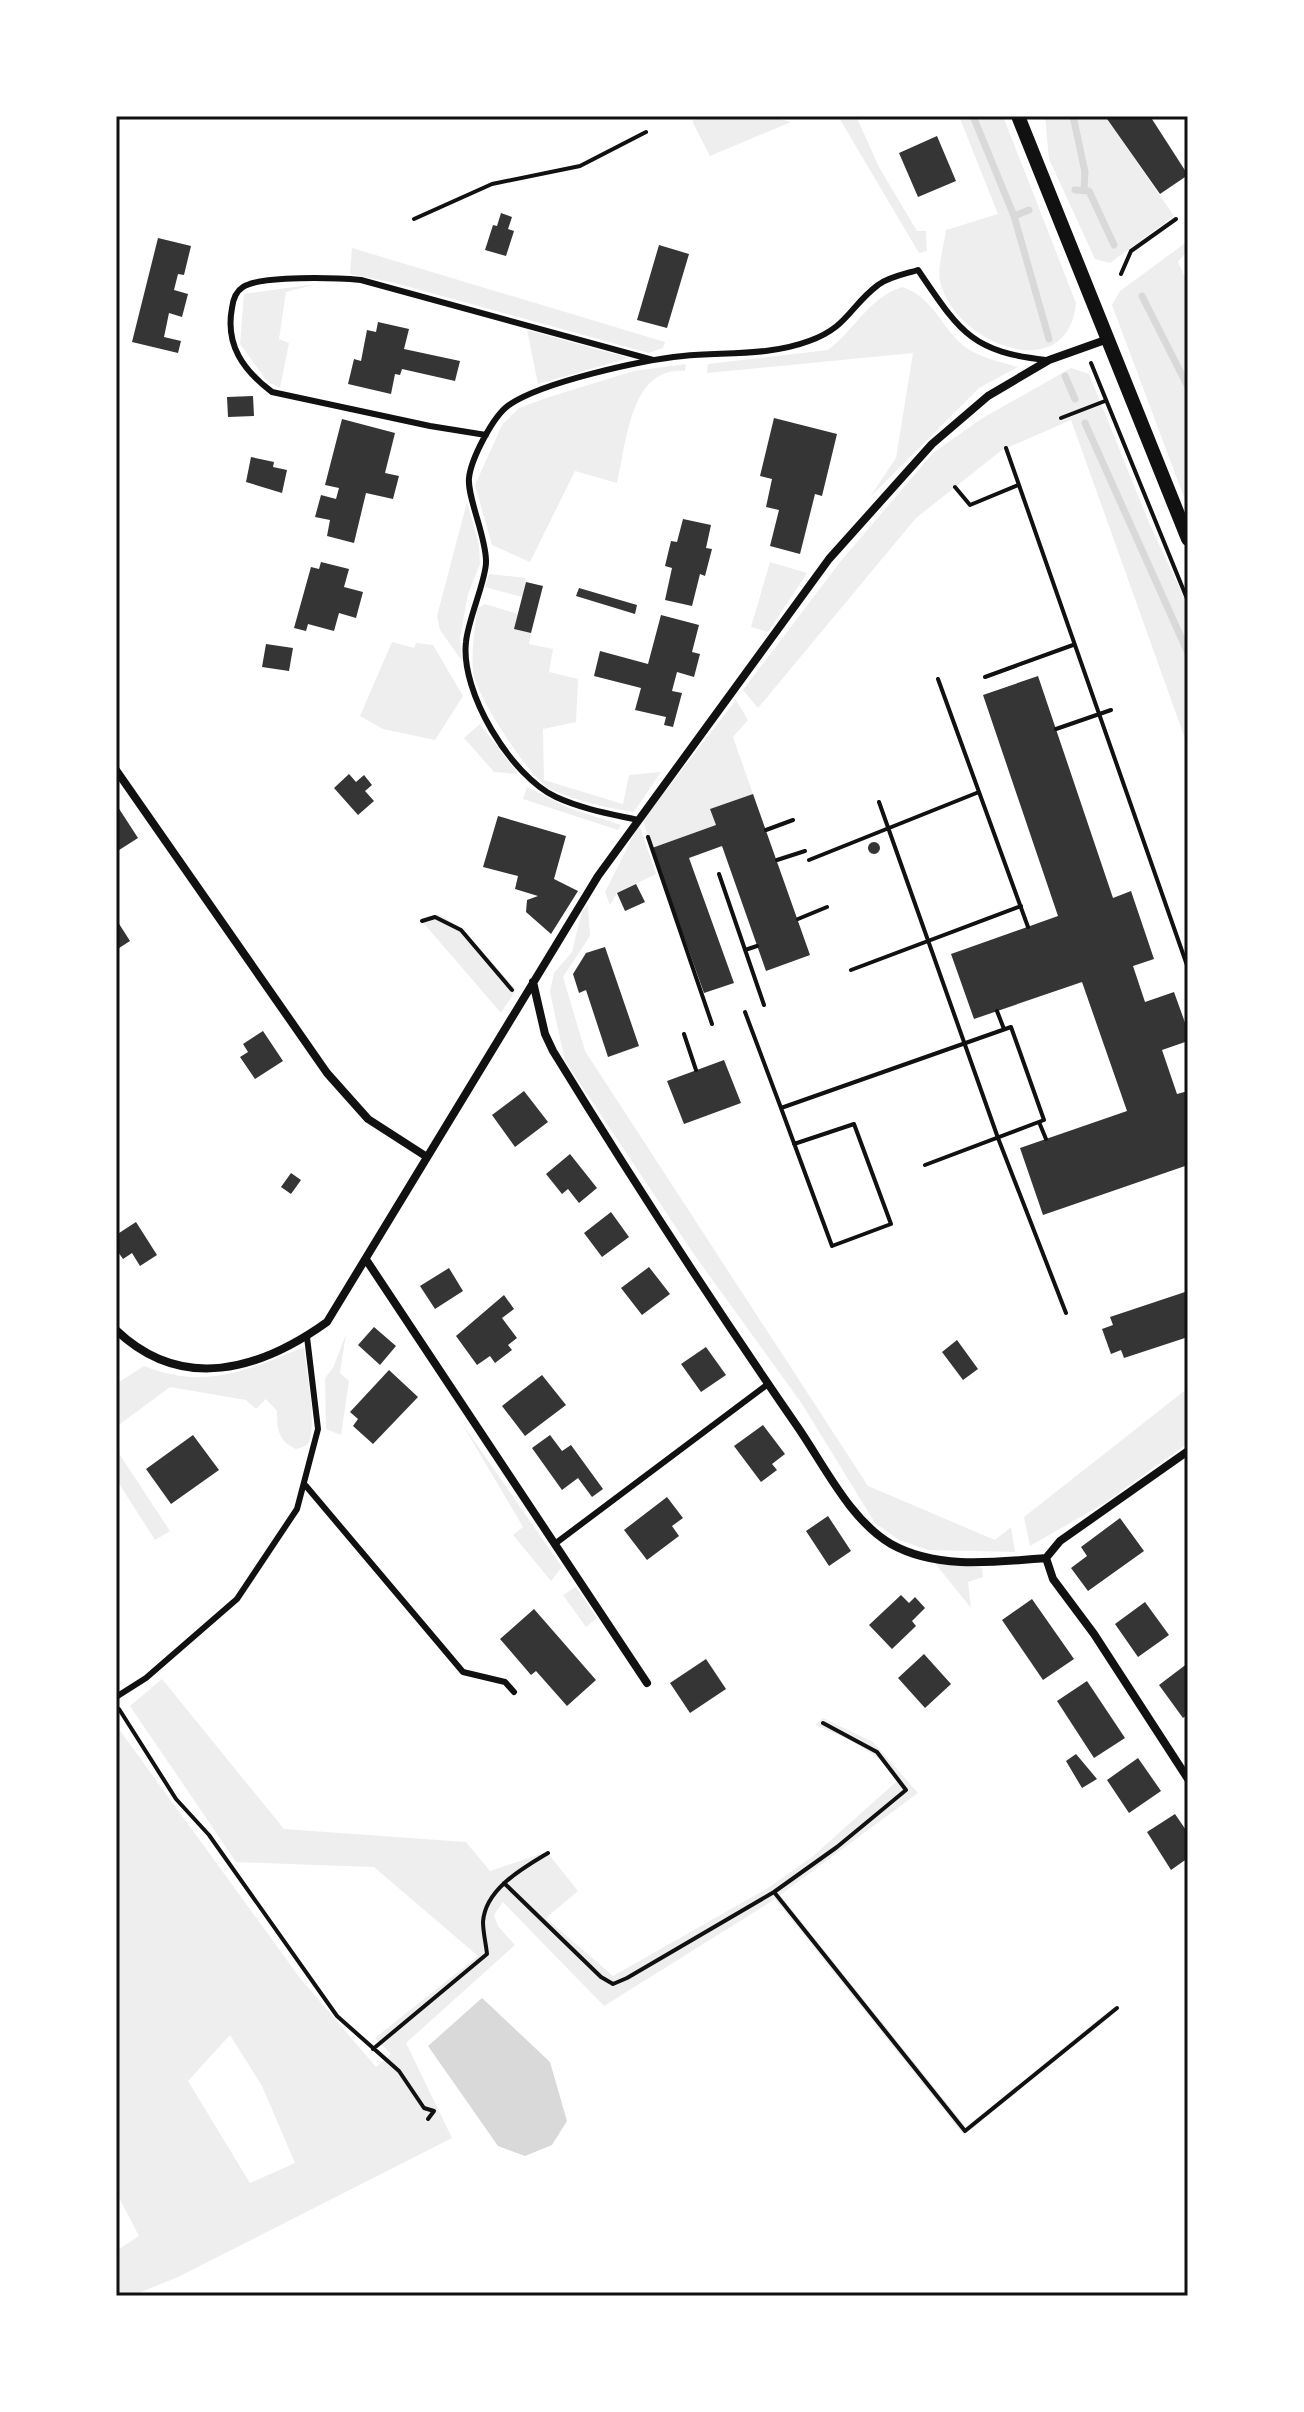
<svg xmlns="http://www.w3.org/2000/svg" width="1304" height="2412" viewBox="0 0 1304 2412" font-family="'Archivo Narrow',sans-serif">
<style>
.green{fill:#eee;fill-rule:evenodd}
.water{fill:#d9d9d9}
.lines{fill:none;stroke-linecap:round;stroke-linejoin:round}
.stream{stroke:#d9d9d9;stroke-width:7}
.building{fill:#353535}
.path{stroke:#111;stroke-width:4}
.service{stroke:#111;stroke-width:6}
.minor{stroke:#111;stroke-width:8}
.tertiary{stroke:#111;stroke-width:14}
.neatline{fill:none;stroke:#111;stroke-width:3}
</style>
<rect width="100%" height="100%" fill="#fff"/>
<path class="green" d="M 703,116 L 768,116 L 791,122 L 710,156 L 692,121 Z
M 838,116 L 856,116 L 879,167 L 917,231 L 926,231 L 927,251 L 919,253 Z
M 959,116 L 1003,116 L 1076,303 C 1068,387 958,345 941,285 C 936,271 944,245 946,230 L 998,214 Z
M 1045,116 L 1105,116 L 1174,216 L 1110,263 L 1095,259 L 1049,159 Z
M 1188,241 L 1188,250 L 1178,262 L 1188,284 L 1188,508 L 1112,305 L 1120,291 Z
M 352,248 L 665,342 L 663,348 L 649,353 L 395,283 L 350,274 Z
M 316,284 L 286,292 L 279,339 L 289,343 L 280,388 L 267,381 L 240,344 L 244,294 Z
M 902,287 C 933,296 941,328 965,347 C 980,358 1001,362 1018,367 L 979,388 L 870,497 L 896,458 L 913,353 L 707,373 L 708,364 L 828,350 C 856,329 867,299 902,287 Z
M 527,330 L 629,358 L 538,384 Z
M 686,364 L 685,371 C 630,366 627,442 617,483 L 575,471 L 530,562 L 492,545 L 475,485 L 502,425 L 519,408 L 549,397 L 634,371 Z
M 1071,368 L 1089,374 L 1150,525 L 1188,606 L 1188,747 L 1071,420 L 1002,450 L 916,518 L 758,708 L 743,690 L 840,562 L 933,453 L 981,419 Z
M 467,502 L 479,545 L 480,564 L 468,594 L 460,638 L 462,661 L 440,630 L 437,616 Z
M 770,562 L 807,573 L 768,632 L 751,627 Z
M 489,574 L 526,578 L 522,597 L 485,587 Z
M 485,604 L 518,614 L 515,629 L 531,633 L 529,644 L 553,649 L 549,672 L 578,679 L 576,722 L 543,729 L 544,780 L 623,804 L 629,775 L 661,772 L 634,812 C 607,808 576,801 550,789 C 529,778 475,694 473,671 C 471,650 475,630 477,609 Z
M 392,642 L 414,648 L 416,643 L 433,645 L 463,696 L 435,740 L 383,729 L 360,716 Z
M 736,700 L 748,720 L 733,737 L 753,794 L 710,809 L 716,825 L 652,848 L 643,820 Z
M 480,724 L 518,774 L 494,772 L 464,738 Z
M 527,787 L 569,808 L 621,825 L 618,830 L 523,799 Z
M 639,824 L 656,874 L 617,893 L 610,905 L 605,892 Z
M 588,905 L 590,936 L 563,977 L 585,1051 L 868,1486 L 995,1540 L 1011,1527 L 1015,1552 L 928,1550 L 899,1540 L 875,1523 L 802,1404 L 693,1253 L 565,1061 L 550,992 L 554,973 L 572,952 L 582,911 Z
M 438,914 L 463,929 L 516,990 L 501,1013 L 420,919 Z
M 346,1334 L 340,1373 L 349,1381 L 341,1435 L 326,1429 L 325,1378 L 333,1368 Z
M 304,1347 C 306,1374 316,1411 310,1438 C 309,1446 303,1447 296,1449 C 278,1441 277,1429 277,1411 L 266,1399 L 256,1409 L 246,1400 L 170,1387 L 116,1427 L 116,1384 L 144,1366 C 205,1390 246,1371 304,1347 Z
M 1188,1388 L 1188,1443 L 1103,1504 L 1030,1546 L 1024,1517 Z
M 461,1422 L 562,1567 L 551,1581 L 513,1535 L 523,1527 Z
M 116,1449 L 170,1531 L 155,1540 L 116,1479 Z
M 934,1562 L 982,1568 L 983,1577 L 968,1582 L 971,1608 Z
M 576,1587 L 597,1618 L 586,1627 L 563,1595 Z
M 162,1679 L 284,1829 L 466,1842 L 490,1871 L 547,1852 L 578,1891 L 546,1918 L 613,1976 L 768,1888 L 812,1857 L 896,1782 C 889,1755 839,1735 815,1725 L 823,1718 L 873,1742 L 918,1793 L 780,1895 L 966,2127 L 1115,2006 L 1118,2010 L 964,2135 L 775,1899 L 604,2006 L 503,1902 L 494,1915 L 498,1926 L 515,1945 L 406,2043 L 452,2138 L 178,2277 L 131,2296 L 116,2296 L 116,2251 L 139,2236 L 116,2192 L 116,1725 L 300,1978 L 376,2067 L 391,2054 L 375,2038 L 478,1956 L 374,1867 L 236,1862 L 130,1706 ZM 230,2035 L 262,2086 L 295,2163 L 250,2183 L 188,2081 Z"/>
<path class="water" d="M 482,1998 L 550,2062 L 567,2121 L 552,2145 L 525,2156 L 498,2146 L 428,2046 Z"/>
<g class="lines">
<path class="stream" d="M 973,116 L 1014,216 L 1029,210
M 1073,116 L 1085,172 L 1084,189
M 1075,190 L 1089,191 L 1114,245
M 1014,216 L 1049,339
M 1142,296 L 1188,387
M 1065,376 L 1075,399
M 1085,423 L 1188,653"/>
</g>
<path class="building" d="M 1105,116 L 1150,116 L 1188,175 L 1160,194 Z
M 937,136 L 956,181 L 918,197 L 899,153 Z
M 501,213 L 512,217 L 508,229 L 514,231 L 506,256 L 485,250 L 493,225 L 497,226 Z
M 158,238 L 191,246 L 184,275 L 178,274 L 174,290 L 188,294 L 182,317 L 169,313 L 164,337 L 181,341 L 178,353 L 132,342 Z
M 659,245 L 689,254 L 667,328 L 637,320 Z
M 378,322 L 409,329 L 404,349 L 460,361 L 455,381 L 402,369 L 400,375 L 395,374 L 391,394 L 348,384 L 354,359 L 361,361 L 367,330 L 376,332 Z
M 253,396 L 254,416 L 228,417 L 227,397 Z
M 774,418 L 837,434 L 822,496 L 815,494 L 800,554 L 770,546 L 779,510 L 766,507 L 772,479 L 760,476 Z
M 342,419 L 395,433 L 385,473 L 399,476 L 393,499 L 366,493 L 354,543 L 327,536 L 330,520 L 315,517 L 321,495 L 336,499 L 339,488 L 325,485 Z
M 251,457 L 274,462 L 273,467 L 287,470 L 282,493 L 246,482 Z
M 683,519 L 711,525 L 706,548 L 712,549 L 705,576 L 700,574 L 692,606 L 665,600 L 672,568 L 665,566 L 671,541 L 677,542 Z
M 321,562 L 349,569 L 344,587 L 363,592 L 356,618 L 339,613 L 334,631 L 308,624 L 306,631 L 294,628 L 311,567 L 319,569 Z
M 526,582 L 543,586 L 531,633 L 514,629 Z
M 579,588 L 637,605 L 635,614 L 576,596 Z
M 661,615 L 699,625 L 692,652 L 700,654 L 694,677 L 677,672 L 672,691 L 682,693 L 673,727 L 664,725 L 666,717 L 635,710 L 641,688 L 594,676 L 600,651 L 648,664 Z
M 266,644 L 293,648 L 289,671 L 262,667 Z
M 1038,676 L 1113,898 L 1131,891 L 1154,959 L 1133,966 L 1145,1002 L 1174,992 L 1188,1031 L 1188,1041 L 1162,1050 L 1177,1094 L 1188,1091 L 1188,1165 L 1043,1215 L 1020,1148 L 1127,1111 L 1082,982 L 974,1019 L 951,954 L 1058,916 L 983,695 Z
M 349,774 L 356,782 L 364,775 L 372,785 L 365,791 L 374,801 L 358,815 L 334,788 Z
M 753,794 L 810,955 L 766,971 L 722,846 L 689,858 L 734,983 L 704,993 L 652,848 L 716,825 L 710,809 Z
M 116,804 L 138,838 L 116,852 Z
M 498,816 L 566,836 L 554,879 L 578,891 L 551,934 L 526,912 L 527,900 L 538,896 L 515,889 L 518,876 L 483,867 Z
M868 848a6 6 0 1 1 12 0a6 6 0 1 1-12 0Z
M 636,884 L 645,902 L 625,911 L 617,893 Z
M 116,919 L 130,941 L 116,950 Z
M 605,947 L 639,1046 L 608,1057 L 586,990 L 579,993 L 573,974 L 586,953 Z
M 263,1031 L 283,1061 L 255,1079 L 240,1057 L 248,1052 L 243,1044 Z
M 724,1060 L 741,1103 L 684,1124 L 667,1081 Z
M 524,1091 L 548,1122 L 515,1147 L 492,1115 Z
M 570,1154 L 597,1188 L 579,1203 L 568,1189 L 562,1194 L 546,1174 Z
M 291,1173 L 301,1180 L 291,1194 L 281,1187 Z
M 611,1212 L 629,1237 L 602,1257 L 584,1233 Z
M 136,1222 L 157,1255 L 140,1266 L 132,1253 L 123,1259 L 116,1249 L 116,1235 Z
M 649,1267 L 670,1294 L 642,1315 L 621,1288 Z
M 449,1268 L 463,1291 L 435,1309 L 420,1286 Z
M 1185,1292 L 1188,1337 L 1124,1358 L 1121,1350 L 1111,1354 L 1102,1329 L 1113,1325 L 1110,1317 Z
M 504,1295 L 514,1309 L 502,1318 L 517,1338 L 508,1345 L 512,1350 L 495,1363 L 490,1356 L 477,1365 L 456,1336 Z
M 374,1327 L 396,1346 L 380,1365 L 358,1345 Z
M 957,1340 L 978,1369 L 963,1380 L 942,1352 Z
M 706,1347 L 726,1375 L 701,1392 L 681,1364 Z
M 389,1370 L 418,1397 L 373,1444 L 353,1426 L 358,1419 L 350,1412 Z
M 542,1375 L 566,1405 L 525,1436 L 502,1406 Z
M 763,1425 L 785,1454 L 772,1464 L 777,1470 L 761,1482 L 734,1446 Z
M 193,1435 L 219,1470 L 171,1504 L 146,1469 Z
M 550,1435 L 562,1451 L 571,1445 L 603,1489 L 592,1497 L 578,1478 L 562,1490 L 532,1448 Z
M 667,1497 L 683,1518 L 672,1526 L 679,1536 L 647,1560 L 624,1530 Z
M 828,1516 L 851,1551 L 829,1566 L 806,1531 Z
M 1120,1518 L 1144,1551 L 1088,1591 L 1071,1568 L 1087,1556 L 1081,1547 Z
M 901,1595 L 909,1603 L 915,1597 L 925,1608 L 912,1621 L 916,1626 L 892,1649 L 869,1625 Z
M 1032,1599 L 1074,1659 L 1043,1680 L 1002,1620 Z
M 1145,1602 L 1169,1635 L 1138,1657 L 1115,1624 Z
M 534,1609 L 596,1680 L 567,1706 L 536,1671 L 531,1675 L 500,1639 Z
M 924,1654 L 951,1684 L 925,1708 L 898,1678 Z
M 706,1659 L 726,1689 L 690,1713 L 670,1683 Z
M 1188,1663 L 1188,1714 L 1183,1718 L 1159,1685 Z
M 1087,1681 L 1125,1738 L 1094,1758 L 1057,1701 Z
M 1076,1754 L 1097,1779 L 1082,1788 L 1066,1761 Z
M 1138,1758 L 1161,1791 L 1129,1813 L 1107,1780 Z
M 1175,1814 L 1188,1833 L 1188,1858 L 1171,1870 L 1147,1832 Z"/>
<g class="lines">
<path class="path" d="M 414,219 L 492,184 L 580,166 L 646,132
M 1121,274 L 1131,251 L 1176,219
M 1091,363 L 1188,601
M 1061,418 L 1105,401
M 1006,448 L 1188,968
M 955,487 L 970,505 L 1018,485
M 985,677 L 1073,645
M 938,679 L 1028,927
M 1056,729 L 1111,710
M 879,802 L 998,1138 L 1066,1313
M 766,830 L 793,820
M 648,837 L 712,1024
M 777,860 L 805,851
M 809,860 L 979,792
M 719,874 L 764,1005
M 798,919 L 827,907
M 422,921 L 435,917 L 461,930 L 512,990
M 745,950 L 757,946
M 851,970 L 1021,906
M 997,1011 L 1004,1029
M 745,1012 L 781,1108 L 1011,1027 L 1044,1120 L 925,1165
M 684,1034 L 696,1070
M 781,1108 L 832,1246 L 891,1224 L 854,1124 L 794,1144
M 1039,1122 L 1046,1139
M 119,1709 L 176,1799 L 209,1835 L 337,2016 L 399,2071 L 424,2108 L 434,2111 L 428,2119
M 504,1883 L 601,1977 L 613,1984 L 627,1978 L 774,1892 L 837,1847 L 906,1790 L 877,1752 L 823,1723
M 774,1892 L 965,2131 L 1117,2008
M 373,2049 L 487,1954 C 486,1944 483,1932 483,1922 C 485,1889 523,1868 548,1853"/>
<path class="service" d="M 486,435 L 430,426 L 272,392 C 243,370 225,345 232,308 C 233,300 235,292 243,287 C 261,275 338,278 361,280 L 653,360
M 638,820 C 611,814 582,809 556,797 C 511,776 460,692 466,642 C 468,619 487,578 486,561 C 486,536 467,497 469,478 C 471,459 493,416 509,405 C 542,382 642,360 683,356 C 725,352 769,356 809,341 C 847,328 850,306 878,285 C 888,277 905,274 918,270 C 959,330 970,352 1046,360
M 306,1486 L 463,1672 L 505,1682 L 514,1692
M 556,1543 L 768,1384
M 116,1697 L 146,1678 L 237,1599 L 297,1509 L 318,1429 L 307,1337"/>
<path class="minor" d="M 116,770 L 327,1073 L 368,1119 L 427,1157
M 533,982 L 545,1034 L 553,1051 C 631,1178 713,1304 797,1426 C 824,1465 850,1520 891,1544 C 937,1570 997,1562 1046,1558
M 367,1261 L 647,1683
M 116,1330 C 182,1393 260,1370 327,1322 L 598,876 L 829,559 L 932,444 L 988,396 L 1049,360 L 1108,339
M 1188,1451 L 1060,1541 L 1046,1558 L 1053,1579 L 1094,1634 L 1188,1779"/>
<path class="tertiary" d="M 1018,116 L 1188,539"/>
</g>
<rect width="1304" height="2412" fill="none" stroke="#ffffff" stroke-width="236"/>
<rect x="118" y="118" width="1068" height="2176" class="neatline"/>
</svg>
